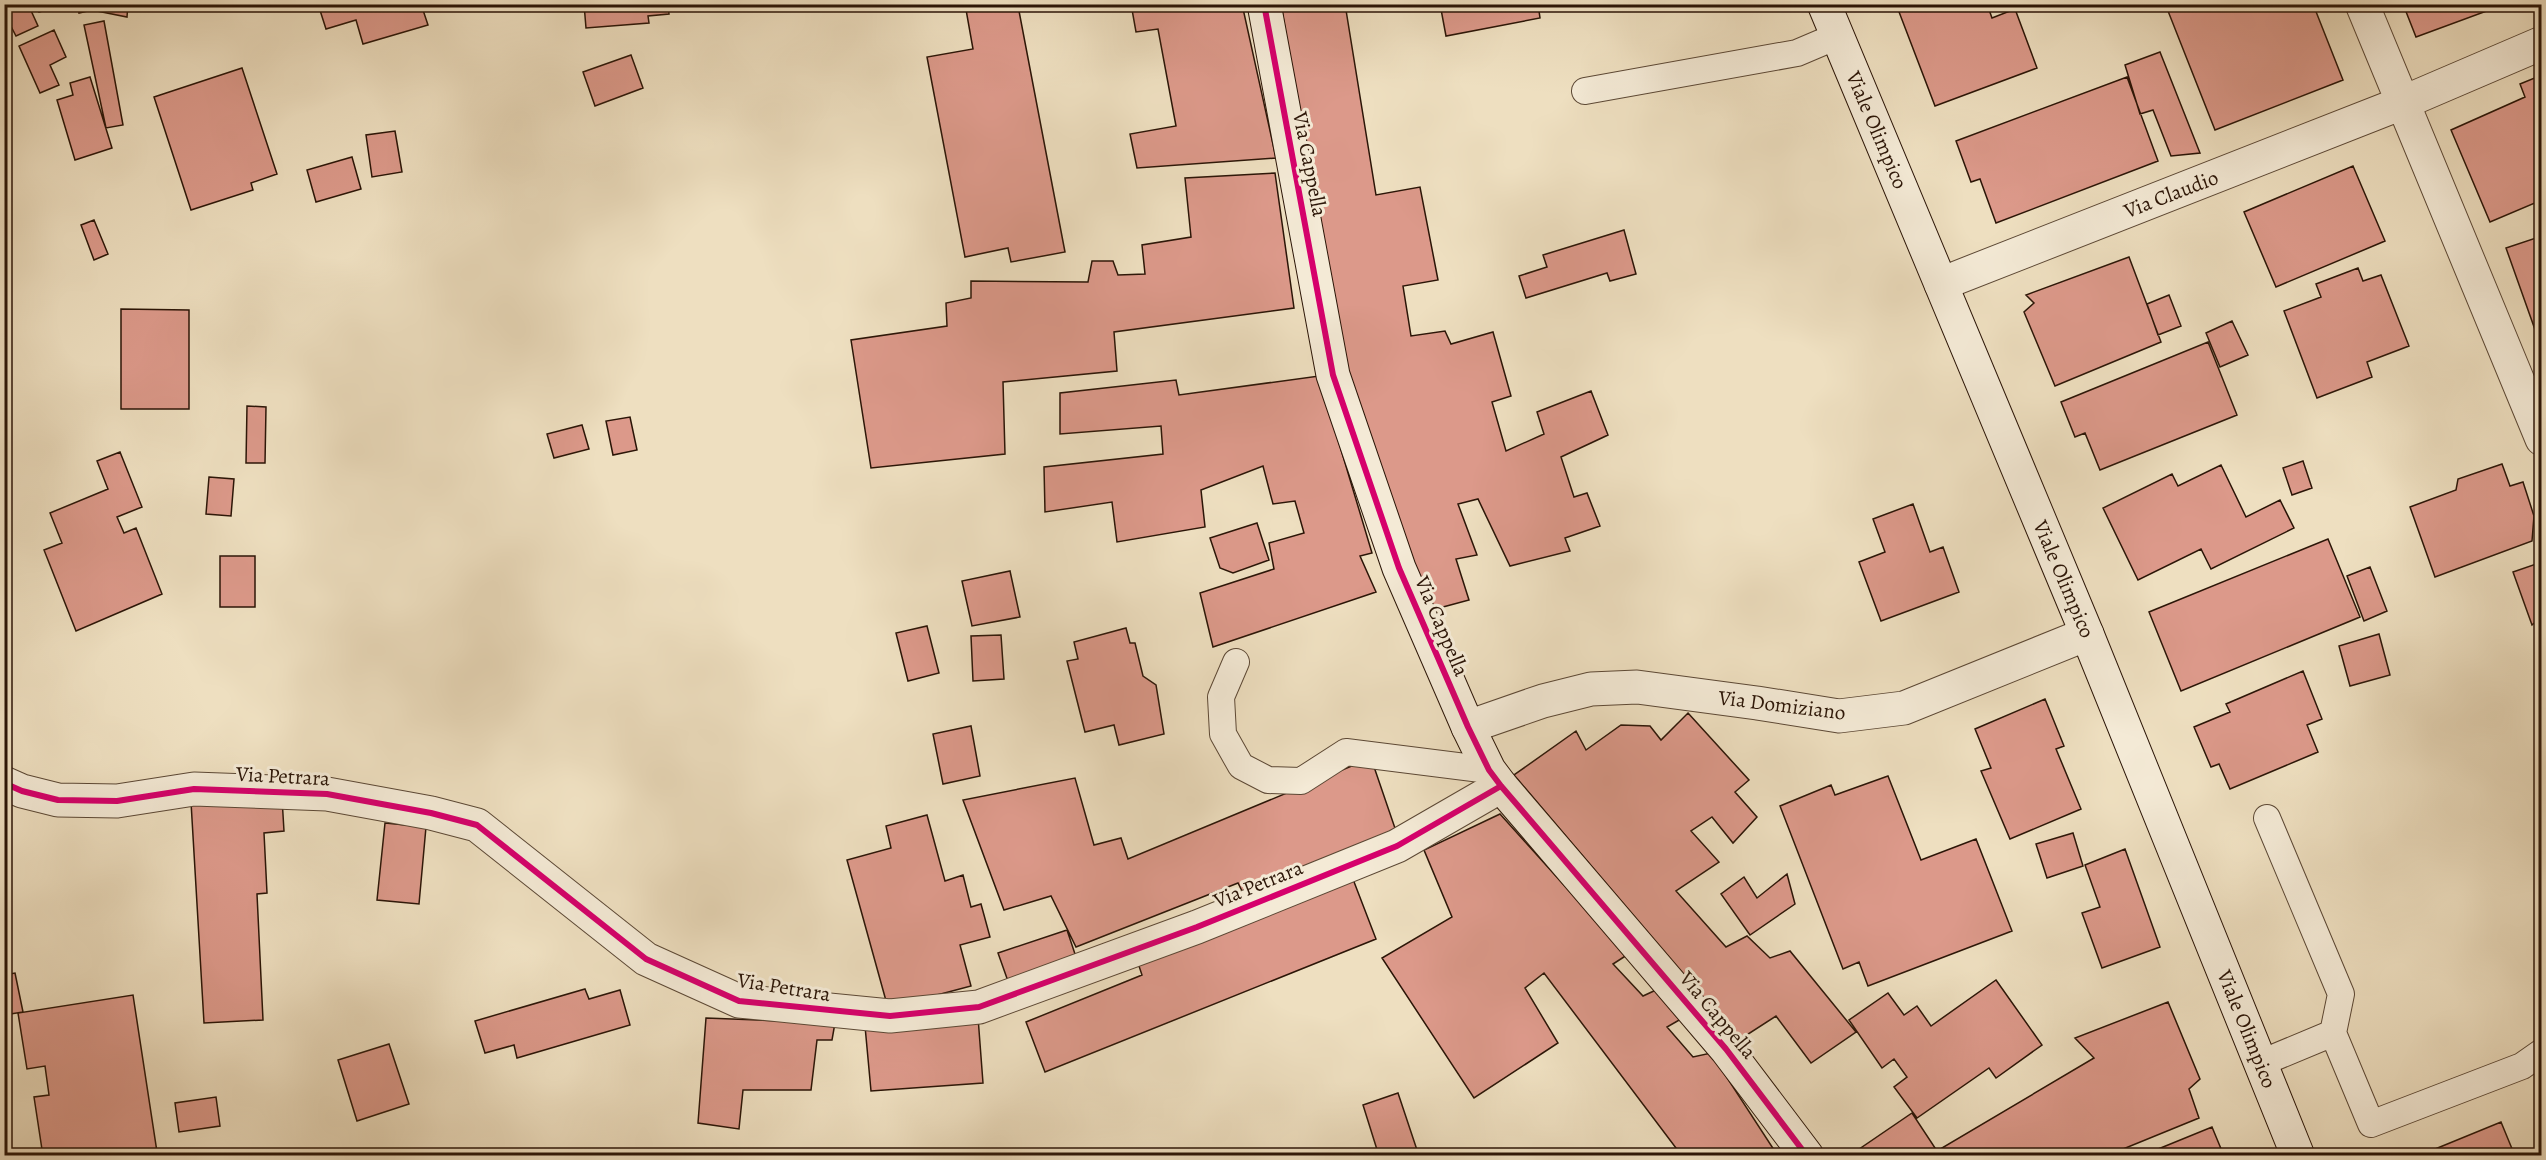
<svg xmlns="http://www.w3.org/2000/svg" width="2546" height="1160" viewBox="0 0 2546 1160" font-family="Alegreya,serif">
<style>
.building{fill:#dc998a;stroke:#2b1507;stroke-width:1.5}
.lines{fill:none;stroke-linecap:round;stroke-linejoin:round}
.lane-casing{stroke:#5c4835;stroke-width:28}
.street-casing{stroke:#5c4835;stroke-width:35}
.secondary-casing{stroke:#2b1507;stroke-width:35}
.lane{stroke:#f4ead6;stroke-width:26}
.street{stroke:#f4ead6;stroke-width:33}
.secondary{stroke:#f4ead6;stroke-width:33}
.cycleway-casing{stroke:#f4ead6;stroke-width:10}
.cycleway{stroke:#d6006c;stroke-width:6}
.labels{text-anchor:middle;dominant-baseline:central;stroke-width:6;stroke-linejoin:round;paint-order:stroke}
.street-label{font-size:21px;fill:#2b1507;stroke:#f4ead6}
</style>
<rect width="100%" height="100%" fill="#eedfc0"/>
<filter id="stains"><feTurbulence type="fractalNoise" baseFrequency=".00333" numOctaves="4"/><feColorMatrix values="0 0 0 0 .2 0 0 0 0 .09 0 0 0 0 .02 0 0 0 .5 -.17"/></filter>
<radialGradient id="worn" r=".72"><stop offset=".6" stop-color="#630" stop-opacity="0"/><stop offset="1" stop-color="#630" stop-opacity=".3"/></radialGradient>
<path class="building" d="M 4,4 L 28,4 L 38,26 L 16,36 L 4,13 Z
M 37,4 L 66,4 L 39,12 Z
M 77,4 L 128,4 L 127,17 L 92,10 L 79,13 Z
M 318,4 L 421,4 L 428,25 L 363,44 L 356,20 L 326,29 Z
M 584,4 L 668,4 L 669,14 L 648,16 L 649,23 L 586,28 Z
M 965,4 L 1049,4 L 1019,11 L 1065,252 L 1011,262 L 1008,248 L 965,257 L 927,57 L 973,49 Z
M 1131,4 L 1242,4 L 1276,158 L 1137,168 L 1130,134 L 1176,126 L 1158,29 L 1136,32 Z
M 1281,4 L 1345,4 L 1376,195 L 1420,187 L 1438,280 L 1403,286 L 1411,336 L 1445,331 L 1451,344 L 1493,332 L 1511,396 L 1492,402 L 1506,451 L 1544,434 L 1537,412 L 1591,391 L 1608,435 L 1561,457 L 1574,497 L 1587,493 L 1600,526 L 1565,538 L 1570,551 L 1510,566 L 1478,499 L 1458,504 L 1477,555 L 1456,559 L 1469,600 L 1428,611 L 1353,406 L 1314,205 Z
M 1440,4 L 1538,4 L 1540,18 L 1446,36 Z
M 1896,4 L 1987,4 L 1992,18 L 2015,9 L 2037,68 L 1935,106 Z
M 2184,4 L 2313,4 L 2343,80 L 2215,130 L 2168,11 Z
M 2403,4 L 2503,4 L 2503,5 L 2416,37 Z
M 104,21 L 123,125 L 106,128 L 84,25 Z
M 54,30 L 66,57 L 50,65 L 59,85 L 40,93 L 19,46 Z
M 2160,52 L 2200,153 L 2171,156 L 2153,110 L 2140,114 L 2125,65 Z
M 631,55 L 643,88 L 595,106 L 583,72 Z
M 242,68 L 277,174 L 251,183 L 253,190 L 191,210 L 154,97 Z
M 2542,75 L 2542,200 L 2490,222 L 2451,130 L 2525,97 L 2520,84 Z
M 90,77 L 112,148 L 75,160 L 57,100 L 73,95 L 70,83 Z
M 2127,77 L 2158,161 L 1996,223 L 1980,179 L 1971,182 L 1956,141 Z
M 395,131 L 402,172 L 372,177 L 366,135 Z
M 352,157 L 361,189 L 316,202 L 307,170 Z
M 2353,166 L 2385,241 L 2276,287 L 2244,212 Z
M 1275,173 L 1294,308 L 1114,332 L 1117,371 L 1003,382 L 1005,454 L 871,468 L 851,340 L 947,326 L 946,303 L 971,298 L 971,281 L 1088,282 L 1092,261 L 1113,261 L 1118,275 L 1145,274 L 1142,245 L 1191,237 L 1185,178 Z
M 94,220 L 108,254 L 94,260 L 81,225 Z
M 1624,230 L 1636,274 L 1610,281 L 1607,273 L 1526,298 L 1519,276 L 1547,267 L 1543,255 Z
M 2542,236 L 2542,337 L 2538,338 L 2506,248 Z
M 2129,257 L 2161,342 L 2055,386 L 2024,312 L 2034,303 L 2026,295 Z
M 2358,268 L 2363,281 L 2381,275 L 2409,346 L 2367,362 L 2372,377 L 2317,398 L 2284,311 L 2321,297 L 2316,284 Z
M 2169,295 L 2181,326 L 2158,335 L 2147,304 Z
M 121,309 L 189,310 L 189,409 L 121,409 Z
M 2232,321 L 2248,355 L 2220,367 L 2206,333 Z
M 2208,342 L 2237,415 L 2100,470 L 2085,433 L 2075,437 L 2061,402 Z
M 1319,376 L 1372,553 L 1360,556 L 1376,592 L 1213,647 L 1200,593 L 1274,569 L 1269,543 L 1304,533 L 1295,501 L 1273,504 L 1263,466 L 1201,490 L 1205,527 L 1117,542 L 1112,502 L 1045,512 L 1044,467 L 1163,454 L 1161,426 L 1060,434 L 1060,393 L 1176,380 L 1179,395 Z
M 247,406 L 266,407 L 265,463 L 246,463 Z
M 630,417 L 637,450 L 613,455 L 606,421 Z
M 582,425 L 589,449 L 554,458 L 547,434 Z
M 120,452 L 142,507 L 117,517 L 124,533 L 136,528 L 162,594 L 76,631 L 44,550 L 62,543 L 50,513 L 108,489 L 97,461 Z
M 2303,461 L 2312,488 L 2292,495 L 2283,468 Z
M 2502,464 L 2510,486 L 2523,482 L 2534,516 L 2532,541 L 2435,577 L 2410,507 L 2456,490 L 2458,479 Z
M 2221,465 L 2246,517 L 2280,500 L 2294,528 L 2211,569 L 2201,549 L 2138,580 L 2103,508 L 2172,474 L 2178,486 Z
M 209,477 L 234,479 L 231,516 L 206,514 Z
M 1913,504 L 1930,552 L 1943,547 L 1959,592 L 1881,621 L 1859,562 L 1885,552 L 1873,519 Z
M 1257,523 L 1269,560 L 1233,573 L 1220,568 L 1210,538 Z
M 2328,539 L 2360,617 L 2181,691 L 2149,612 Z
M 220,556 L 255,556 L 255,607 L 220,607 Z
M 2542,562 L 2542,616 L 2532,625 L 2513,572 Z
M 2370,567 L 2387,611 L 2364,621 L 2347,576 Z
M 1010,571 L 1020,617 L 972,626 L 962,581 Z
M 927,626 L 939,673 L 908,681 L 896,633 Z
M 1126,628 L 1130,643 L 1135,643 L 1143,676 L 1156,685 L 1164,734 L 1119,745 L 1114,725 L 1085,732 L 1067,661 L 1078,659 L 1074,642 Z
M 2379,634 L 2390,675 L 2350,686 L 2339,646 Z
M 1001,635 L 1004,679 L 973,681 L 971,636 Z
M 2303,671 L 2322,719 L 2307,725 L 2318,752 L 2230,789 L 2219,764 L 2211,767 L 2194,727 L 2230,712 L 2226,704 Z
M 2045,699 L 2064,746 L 2056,749 L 2081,809 L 2010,839 L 1981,771 L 1991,768 L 1975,729 Z
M 1688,713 L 1749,780 L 1735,792 L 1757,817 L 1733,843 L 1712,817 L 1691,831 L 1719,862 L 1676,891 L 1726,947 L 1747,936 L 1770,958 L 1790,951 L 1856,1032 L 1811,1063 L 1776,1016 L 1739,1040 L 1514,775 L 1576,731 L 1586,750 L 1621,725 L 1650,726 L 1661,740 Z
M 971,726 L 980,776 L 943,784 L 933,734 Z
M 1371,758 L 1397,834 L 1247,901 L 1238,883 L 1076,947 L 1051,896 L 1004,910 L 963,800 L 1075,778 L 1094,845 L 1121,838 L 1128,859 Z
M 1888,776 L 1921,860 L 1976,839 L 2012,931 L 1868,986 L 1859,962 L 1843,969 L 1780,806 L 1831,785 L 1835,795 Z
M 282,798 L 284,831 L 264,833 L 267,893 L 257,894 L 263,1020 L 204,1023 L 191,802 Z
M 1500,814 L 1627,955 L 1613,964 L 1643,996 L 1656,990 L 1681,1019 L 1667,1027 L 1693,1057 L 1711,1053 L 1778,1156 L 1682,1156 L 1544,973 L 1525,988 L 1558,1043 L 1474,1098 L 1382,958 L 1452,917 L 1424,850 Z
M 927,815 L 945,881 L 963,875 L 971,907 L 981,904 L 990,937 L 960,945 L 971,986 L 888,1008 L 847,860 L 891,848 L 886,826 Z
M 385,823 L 426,827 L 419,904 L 377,900 Z
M 2073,833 L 2083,866 L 2047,878 L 2036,844 Z
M 2125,849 L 2160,947 L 2102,968 L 2082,913 L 2100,907 L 2085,865 Z
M 1351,874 L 1376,939 L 1045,1072 L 1026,1022 L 1142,975 L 1137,960 Z
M 1787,874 L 1795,904 L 1750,935 L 1721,894 L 1744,877 L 1757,898 Z
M 1067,930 L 1077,960 L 1009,984 L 998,953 Z
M 15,973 L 23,1012 L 4,1015 L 4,975 Z
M 1996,980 L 2042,1045 L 1996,1078 L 1989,1068 L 1917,1118 L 1894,1087 L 1907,1077 L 1894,1059 L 1882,1068 L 1849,1020 L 1888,993 L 1904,1015 L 1917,1006 L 1931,1026 Z
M 585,989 L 589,999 L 620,990 L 630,1025 L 517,1058 L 514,1045 L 485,1053 L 475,1021 Z
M 133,995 L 157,1152 L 137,1156 L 43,1156 L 34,1097 L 49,1095 L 45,1066 L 27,1069 L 18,1013 Z
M 2168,1002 L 2200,1079 L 2189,1089 L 2199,1118 L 2106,1156 L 1849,1156 L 1912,1113 L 1937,1151 L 2094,1058 L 2075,1038 Z
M 978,1017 L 983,1083 L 871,1091 L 865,1026 Z
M 706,1018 L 835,1023 L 832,1040 L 817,1040 L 811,1090 L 743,1090 L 739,1129 L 698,1123 Z
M 389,1044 L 409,1104 L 357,1121 L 338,1060 Z
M 1398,1093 L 1419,1156 L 1379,1156 L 1363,1105 Z
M 216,1097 L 220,1126 L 179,1132 L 175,1103 Z
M 2501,1122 L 2515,1156 L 2418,1156 Z
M 2212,1127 L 2224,1156 L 2141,1156 Z"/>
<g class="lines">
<defs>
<path id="lane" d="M 1585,91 L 1797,53 L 1837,36
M 1236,662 L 1221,697 L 1223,734 L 1241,766 L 1268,780 L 1301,781 L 1346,752 L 1489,770
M 2333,1033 L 2371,1124 L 2522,1066 L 2542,1052
M 2261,1063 L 2333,1033 L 2341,994 L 2267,818"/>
<path id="street" d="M 2362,4 L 2542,439
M 1941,284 L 2402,103 L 2542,43
M 1468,727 L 1543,701 L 1591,689 L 1637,687 L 1757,703 L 1839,716 L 1904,708 L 2087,634
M 4,783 L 22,791 L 58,800 L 117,801 L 194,789 L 327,794 L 431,813 L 477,825 L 646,959 L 739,1001 L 890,1016 L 979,1007 L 1197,927 L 1397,846 L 1501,786"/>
<path id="secondary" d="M 1264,4 L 1333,375 L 1399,568 L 1468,727 L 1489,770 L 1501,786 L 1726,1049 L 1807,1156
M 1824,4 L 2087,634 L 2298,1156"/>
</defs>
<use href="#lane" class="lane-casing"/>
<use href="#street" class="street-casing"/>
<use href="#secondary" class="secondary-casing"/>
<use href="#lane" class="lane"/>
<use href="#street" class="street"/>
<use href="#secondary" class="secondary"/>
<defs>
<path id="cycleway" d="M 1264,4 L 1333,375 L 1399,568 L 1468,727 L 1489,770 L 1501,786 L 1726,1049 L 1807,1156
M 4,783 L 22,791 L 58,800 L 117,801 L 194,789 L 327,794 L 431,813 L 477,825 L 646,959 L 739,1001 L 890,1016 L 979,1007 L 1197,927 L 1397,846 L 1501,786"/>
</defs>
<use href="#cycleway" class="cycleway-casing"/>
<use href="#cycleway" class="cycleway"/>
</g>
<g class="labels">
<g class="street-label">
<text transform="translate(1877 130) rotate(67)">Viale Olimpico</text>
<text transform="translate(1310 164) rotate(79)">Via Cappella</text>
<text transform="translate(2171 194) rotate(-21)">Via Claudio</text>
<text transform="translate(2064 579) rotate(67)">Viale Olimpico</text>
<text transform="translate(1442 626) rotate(67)">Via Cappella</text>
<text transform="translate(1782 705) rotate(7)">Via Domiziano</text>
<text transform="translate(283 776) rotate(3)">Via Petrara</text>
<text transform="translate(1258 884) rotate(-22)">Via Petrara</text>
<text transform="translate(784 987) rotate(9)">Via Petrara</text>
<text transform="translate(1718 1015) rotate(50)">Via Cappella</text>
<text transform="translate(2247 1029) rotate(68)">Viale Olimpico</text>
</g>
</g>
<rect width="2546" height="1160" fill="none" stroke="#eedfc0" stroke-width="24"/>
<rect x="6" y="6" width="2534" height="1148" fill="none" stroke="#2b1507" stroke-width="3"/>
<rect x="12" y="12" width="2522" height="1136" fill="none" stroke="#2b1507" stroke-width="1.5"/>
<rect width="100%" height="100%" filter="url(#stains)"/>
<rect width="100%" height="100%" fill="url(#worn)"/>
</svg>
